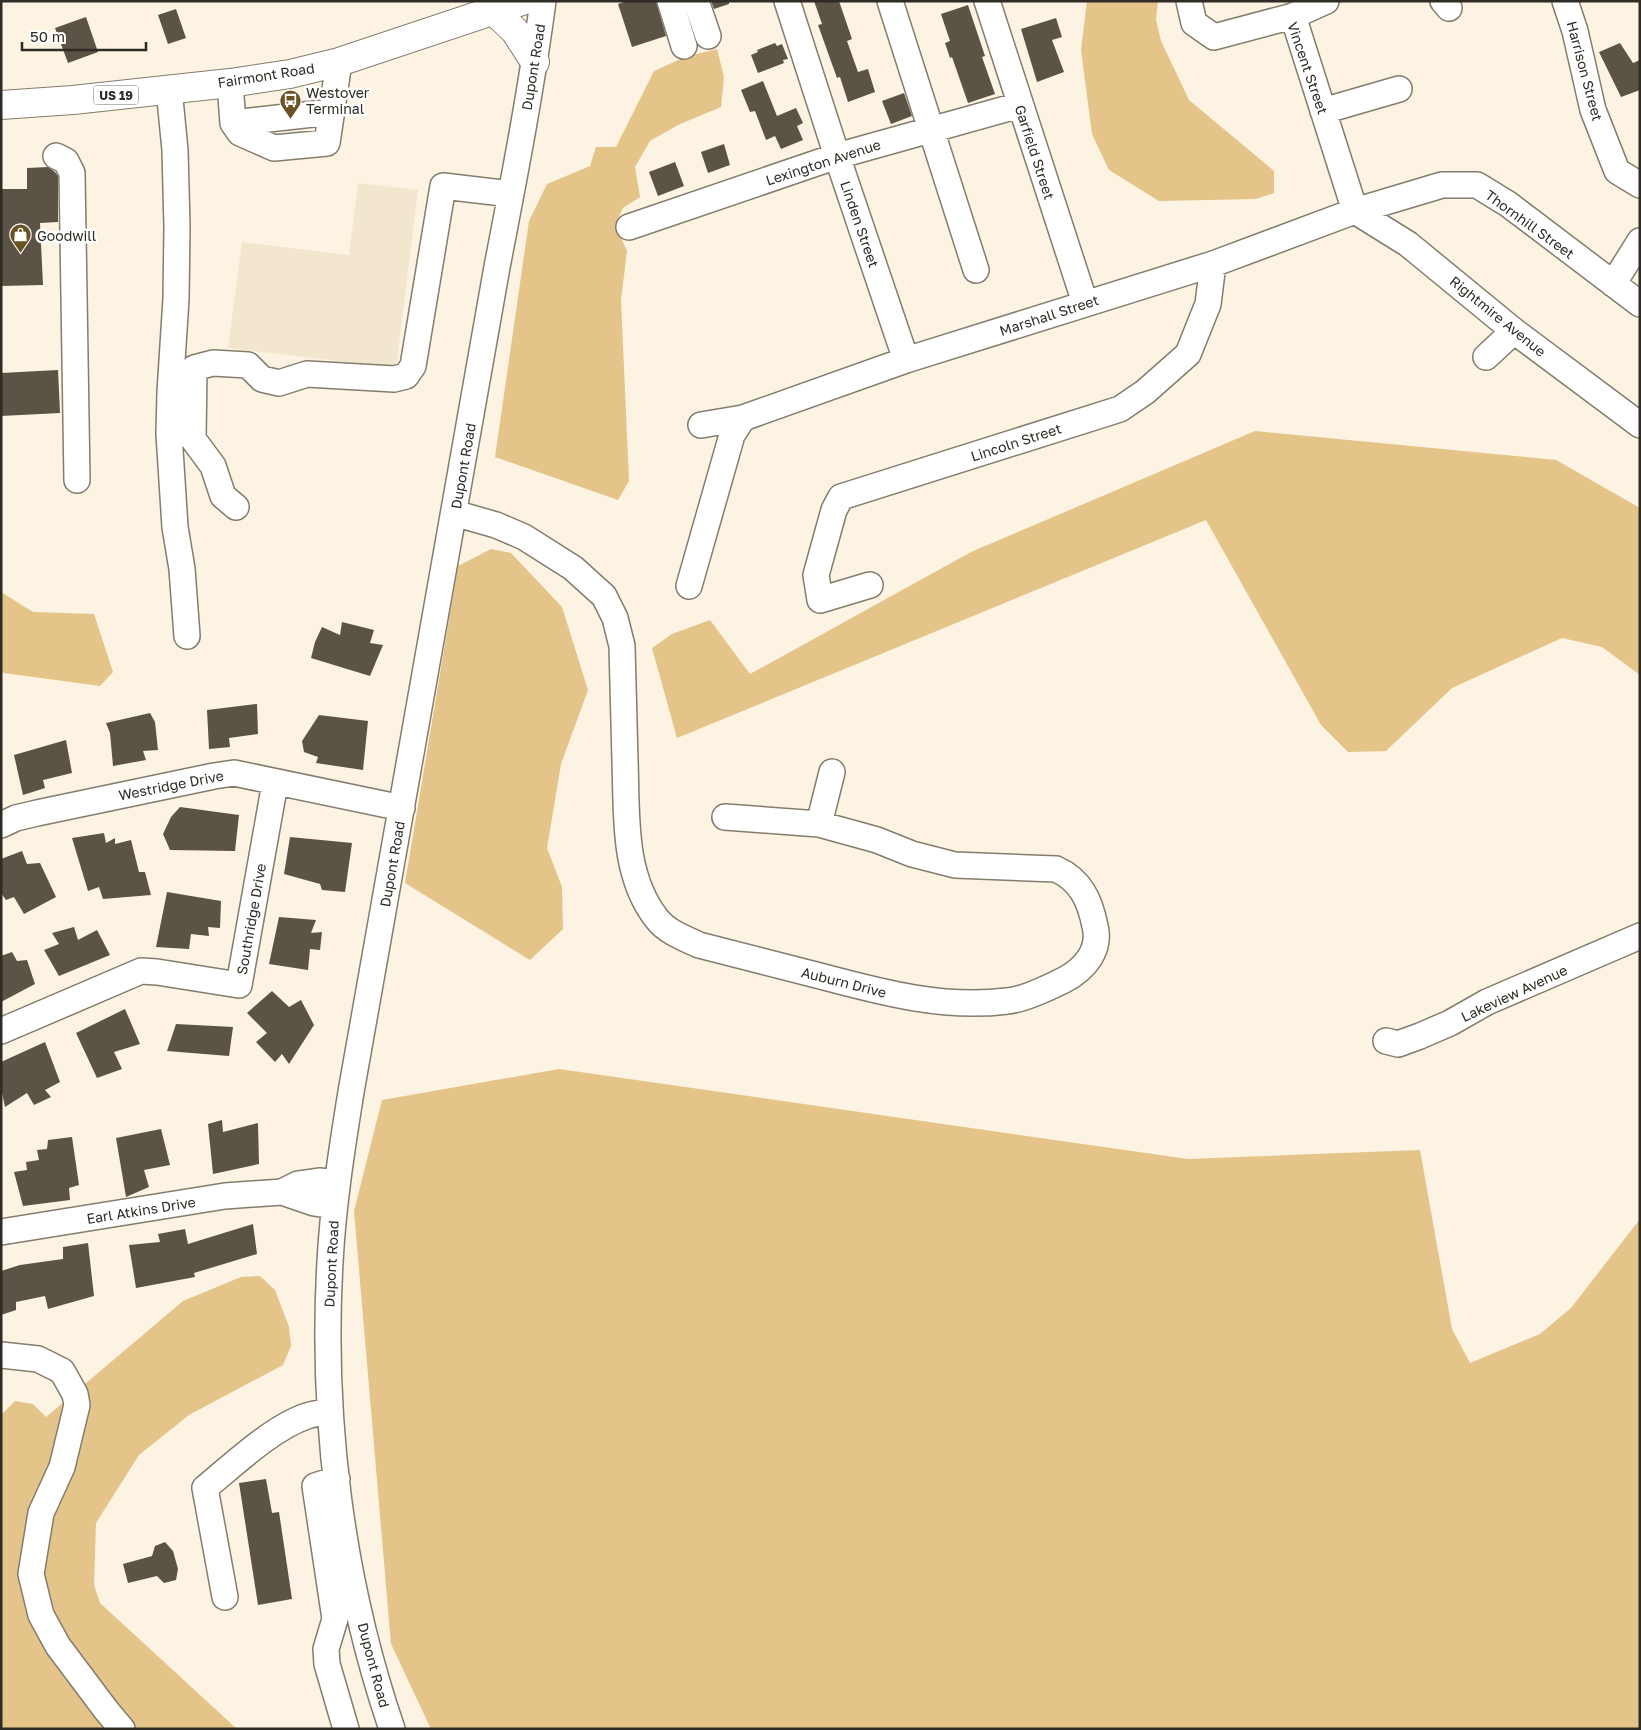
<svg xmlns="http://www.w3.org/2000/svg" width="1641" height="1730" viewBox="0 0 1641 1730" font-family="'Golos Text',sans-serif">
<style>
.built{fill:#f3e6ce}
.green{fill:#e4c488}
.building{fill:#5b5345}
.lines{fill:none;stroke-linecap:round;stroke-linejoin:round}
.minor-casing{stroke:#847c6d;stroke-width:28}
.major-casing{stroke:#847c6d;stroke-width:30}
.minor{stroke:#fff;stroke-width:25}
.major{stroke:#fff;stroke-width:28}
.labels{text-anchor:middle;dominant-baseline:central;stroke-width:5;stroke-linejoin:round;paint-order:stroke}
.shield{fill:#fff;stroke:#6d6b66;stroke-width:1}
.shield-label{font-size:12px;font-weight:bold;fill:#2f2c25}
.street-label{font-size:14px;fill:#2f2c25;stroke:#fff}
.poi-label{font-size:14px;fill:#2f2c25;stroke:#fff;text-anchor:start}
</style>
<rect width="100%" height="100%" fill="#fcf3e2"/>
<path class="built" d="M 358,183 L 418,190 L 396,368 L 228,348 L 242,242 L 349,255 Z"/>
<path class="green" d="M 1087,1 L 1158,1 L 1156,20 L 1161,41 L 1189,100 L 1274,171 L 1274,193 L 1256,199 L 1159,201 L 1109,170 L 1092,134 L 1081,50 Z
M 717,49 L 724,77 L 721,107 L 678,125 L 650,141 L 635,167 L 640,197 L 623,208 L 615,225 L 627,251 L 621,300 L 629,481 L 618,500 L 495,457 L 529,221 L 547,184 L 590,166 L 596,147 L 616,147 L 654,71 L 685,57 Z
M 1255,431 L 1556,460 L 1640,508 L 1640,675 L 1602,647 L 1562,638 L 1452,688 L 1386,751 L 1348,752 L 1321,725 L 1206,520 L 677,738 L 652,648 L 672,634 L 710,620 L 750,674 L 971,552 Z
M 491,549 L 511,553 L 562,607 L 588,690 L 561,764 L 547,848 L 562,887 L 563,929 L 530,960 L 405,883 L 458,566 Z
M 1,592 L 33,612 L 94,614 L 113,672 L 100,686 L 4,673 L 1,671 Z
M 559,1069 L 1188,1159 L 1420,1150 L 1452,1329 L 1470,1363 L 1540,1334 L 1571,1308 L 1640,1219 L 1640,1729 L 431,1729 L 391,1644 L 354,1211 L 382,1100 Z
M 260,1276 L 275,1290 L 289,1327 L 291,1346 L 283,1365 L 189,1415 L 139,1455 L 96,1523 L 94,1585 L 100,1603 L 237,1729 L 1,1729 L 1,1415 L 15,1401 L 33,1404 L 46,1417 L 183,1301 L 241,1277 Z"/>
<path class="building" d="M 627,1 L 656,1 L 666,36 L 632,47 L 618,4 Z
M 711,1 L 729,1 L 729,4 L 714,9 Z
M 814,1 L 839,1 L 852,39 L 847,41 L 858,72 L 868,69 L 875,92 L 848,102 L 840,77 L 837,78 L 818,25 L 822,24 Z
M 968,5 L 985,56 L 982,57 L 995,94 L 968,103 L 952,57 L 950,58 L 945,43 L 950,41 L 941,14 Z
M 176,9 L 186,38 L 168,44 L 158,15 Z
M 86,17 L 98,52 L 68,63 L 55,28 Z
M 1056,18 L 1062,37 L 1052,40 L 1064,72 L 1037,82 L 1021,29 Z
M 775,43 L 777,46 L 782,44 L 788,59 L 783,60 L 784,63 L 758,73 L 751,55 L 758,52 L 757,50 Z
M 1620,43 L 1633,63 L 1640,60 L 1640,90 L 1621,97 L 1599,52 Z
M 763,81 L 777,116 L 796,108 L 803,123 L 797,126 L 803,140 L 781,149 L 775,136 L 766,140 L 755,111 L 750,112 L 741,90 Z
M 904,93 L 912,116 L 891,124 L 882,101 Z
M 724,144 L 730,165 L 708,173 L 701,152 Z
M 675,162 L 684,186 L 658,196 L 649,172 Z
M 48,167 L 55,172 L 58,176 L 58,222 L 40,223 L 43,285 L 1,286 L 1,189 L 27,189 L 27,168 Z
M 58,370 L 60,413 L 1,416 L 1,373 Z
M 342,622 L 374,630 L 370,643 L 383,645 L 370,676 L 311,658 L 315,642 L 322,627 L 340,635 Z
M 257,704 L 258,734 L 229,738 L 230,747 L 209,749 L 207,710 Z
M 150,713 L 155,722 L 158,750 L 143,751 L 146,760 L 113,766 L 110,733 L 106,723 Z
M 319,715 L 368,721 L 363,770 L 316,763 L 318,757 L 304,752 L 302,741 Z
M 66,740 L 72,773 L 43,780 L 45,788 L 23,795 L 14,755 Z
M 180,807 L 239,815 L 235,851 L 170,850 L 163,834 L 171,817 Z
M 104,833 L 106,843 L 115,838 L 115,844 L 131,840 L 139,872 L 145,872 L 151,895 L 103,899 L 99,887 L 88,891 L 72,838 Z
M 290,837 L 352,843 L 345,892 L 322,890 L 320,884 L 284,874 Z
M 22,851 L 27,864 L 40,863 L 56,897 L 24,914 L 14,897 L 6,900 L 1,893 L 1,859 Z
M 167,892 L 221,901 L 220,928 L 208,927 L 209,936 L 191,934 L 189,949 L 156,947 Z
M 279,917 L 316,920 L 311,933 L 322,932 L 320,950 L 310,949 L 308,970 L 269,964 Z
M 74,927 L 78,940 L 97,930 L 110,955 L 59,976 L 44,950 L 59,944 L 52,933 Z
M 12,952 L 17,961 L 27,960 L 35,984 L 1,1002 L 1,956 Z
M 272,991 L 289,1007 L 301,1000 L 314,1025 L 289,1064 L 282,1054 L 275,1062 L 256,1042 L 267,1033 L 247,1013 Z
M 125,1009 L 140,1044 L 114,1052 L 122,1069 L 97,1078 L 76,1033 Z
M 176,1024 L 233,1027 L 229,1056 L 167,1051 Z
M 45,1042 L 60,1082 L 45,1090 L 51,1097 L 34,1105 L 27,1093 L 5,1107 L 1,1088 L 1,1062 Z
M 222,1120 L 223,1132 L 258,1123 L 259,1164 L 213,1174 L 208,1124 Z
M 161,1129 L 170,1165 L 144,1170 L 149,1187 L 126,1197 L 116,1138 Z
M 72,1137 L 79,1185 L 69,1188 L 70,1200 L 23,1206 L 14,1172 L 27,1170 L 26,1162 L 39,1160 L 37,1150 L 47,1149 L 48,1140 Z
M 253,1224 L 257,1254 L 194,1273 L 195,1277 L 136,1288 L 129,1245 L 160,1242 L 158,1234 L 185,1229 L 188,1244 Z
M 88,1243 L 94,1296 L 48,1309 L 45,1296 L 16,1302 L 16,1310 L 1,1315 L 1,1271 L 20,1265 L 63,1259 L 63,1247 Z
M 266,1479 L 272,1513 L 279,1512 L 292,1599 L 258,1605 L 239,1483 Z
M 165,1542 L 173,1551 L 178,1569 L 176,1580 L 164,1583 L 157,1576 L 128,1583 L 123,1564 L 152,1556 L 155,1546 Z"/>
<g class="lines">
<defs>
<path id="minor" d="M 670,1 L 684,46
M 696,1 L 708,36
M 787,1 L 837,156 L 906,360
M 890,1 L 976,270
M 987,1 L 1085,303
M 1189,1 L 1194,23 L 1214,37 L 1293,16 L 1326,1
M 1443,1 L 1449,8
M 1565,1 L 1575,31 L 1593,110 L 1617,171 L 1640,185
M 1293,16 L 1355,211
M 230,83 L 233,123 L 240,133 L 274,148 L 327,143 L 339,62
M 169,89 L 175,150 L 177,227 L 176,299 L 170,392 L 169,434 L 175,527 L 182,569 L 187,636
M 1323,111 L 1399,89
M 233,123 L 331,112
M 56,156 L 66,161 L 72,173 L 77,480
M 1355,211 L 1408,244 L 1514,331 L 1640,425
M 629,227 L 837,156 L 1020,105
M 1613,284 L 1640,241
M 1486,357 L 1514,331
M 701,425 L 743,418
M 236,507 L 223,496 L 213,466 L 193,439 L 194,368 L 213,363 L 248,365 L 262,379 L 279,383 L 307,374 L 394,379 L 406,376 L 413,366 L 443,186 L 511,194
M 454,513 L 496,525 L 524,537 L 573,568 L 604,596 L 615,618 L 622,646 C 623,684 624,722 625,761 C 627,813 622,875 657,919 C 667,932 684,938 699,945 C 741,956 782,966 824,977 C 884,993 945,1009 1007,1001 C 1023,1000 1050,987 1064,980 C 1085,969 1101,950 1095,926 C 1090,901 1081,880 1056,869 L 955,865 L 912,854 L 877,840 L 819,824 L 725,817
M 870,585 L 820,600 L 816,575 L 834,510 L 841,497 L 1120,409 L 1145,392 L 1188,354 L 1208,304 L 1213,264
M 689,586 L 732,435 L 743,418 L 906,360 L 1213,264 L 1355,211 L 1442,185 L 1477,185 L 1508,204 L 1640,304
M 819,824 L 832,772
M 1,825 L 16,818 L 37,813 L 214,776 L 234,773 L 402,808
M 1,1031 L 141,971 L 157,972 L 239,985 L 275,783
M 1386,1041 L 1398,1044 L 1420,1036 L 1450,1023 L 1487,1002 L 1640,936
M 282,1192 L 314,1203 L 334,1206
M 1,1232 L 225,1196 L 282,1192 L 298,1184 L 319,1181 L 337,1183
M 1,1355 L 38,1359 L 62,1371 L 75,1394 L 77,1405 L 62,1467 L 41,1513 L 31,1574 L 41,1615 L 58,1646 L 106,1710 L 122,1729
M 337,1479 L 315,1486 L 335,1619 L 326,1649 L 327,1664 L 346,1729
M 225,1597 L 205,1488 C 233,1465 273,1427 307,1416 C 314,1413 323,1413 330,1411
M 392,1729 C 341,1580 321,1418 330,1262 C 333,1205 342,1148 351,1092 L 497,267 C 514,179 531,91 543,1"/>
<path id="major" d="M 494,11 L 515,31 L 535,62
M 1,105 L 73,100 L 230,83 L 290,74 L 339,62 L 522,1"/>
</defs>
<use href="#minor" class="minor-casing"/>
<use href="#major" class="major-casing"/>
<use href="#minor" class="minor"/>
<use href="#major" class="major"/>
</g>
<defs>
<symbol id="bus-pin" viewBox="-11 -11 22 30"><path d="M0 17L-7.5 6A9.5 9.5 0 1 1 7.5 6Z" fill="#6a5222" stroke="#fff"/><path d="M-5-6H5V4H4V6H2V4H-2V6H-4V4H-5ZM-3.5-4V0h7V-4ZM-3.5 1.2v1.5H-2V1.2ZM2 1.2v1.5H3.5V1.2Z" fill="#fff"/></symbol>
<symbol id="shop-pin" viewBox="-11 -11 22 30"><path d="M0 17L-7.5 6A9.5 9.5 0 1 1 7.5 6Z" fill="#6a5222" stroke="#fff"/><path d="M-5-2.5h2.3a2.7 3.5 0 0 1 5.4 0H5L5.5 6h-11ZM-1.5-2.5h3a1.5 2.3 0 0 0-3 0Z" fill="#fff"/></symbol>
</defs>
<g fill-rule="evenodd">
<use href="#bus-pin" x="278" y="88" width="25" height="34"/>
<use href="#shop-pin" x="8" y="222" width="25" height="34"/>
</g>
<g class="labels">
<rect class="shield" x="93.5" y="85.5" width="45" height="19" rx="4"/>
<g class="shield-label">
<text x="116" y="95">US 19</text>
</g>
<g class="street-label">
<text transform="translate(533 67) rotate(-81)">Dupont Road</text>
<text transform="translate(1308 68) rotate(71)">Vincent Street</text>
<text transform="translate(1585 71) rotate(75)">Harrison Street</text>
<text transform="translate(266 75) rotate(-9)">Fairmont Road</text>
<text transform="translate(1035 152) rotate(72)">Garfield Street</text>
<text transform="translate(823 162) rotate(-18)">Lexington Avenue</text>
<text transform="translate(860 224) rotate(71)">Linden Street</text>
<text transform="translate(1530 224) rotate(36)">Thornhill Street</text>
<text transform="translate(1049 315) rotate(-18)">Marshall Street</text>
<text transform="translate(1498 316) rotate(39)">Rightmire Avenue</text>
<text transform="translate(1016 442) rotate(-18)">Lincoln Street</text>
<text transform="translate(463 466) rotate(-80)">Dupont Road</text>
<text transform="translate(171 785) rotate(-11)">Westridge Drive</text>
<text transform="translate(392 864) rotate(-80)">Dupont Road</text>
<text transform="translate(251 919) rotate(-80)">Southridge Drive</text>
<text transform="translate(844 982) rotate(14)">Auburn Drive</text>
<text transform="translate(1514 993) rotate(-25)">Lakeview Avenue</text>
<text transform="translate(141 1210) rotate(-9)">Earl Atkins Drive</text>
<text transform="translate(331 1264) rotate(-87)">Dupont Road</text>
<text transform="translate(374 1665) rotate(75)">Dupont Road</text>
</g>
<g class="poi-label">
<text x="306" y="92">Westover<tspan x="306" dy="16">Terminal</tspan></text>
<text x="37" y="235">Goodwill</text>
</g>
</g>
<rect width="1641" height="1730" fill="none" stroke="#2f2c25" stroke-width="5"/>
<path d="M22 42v8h124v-8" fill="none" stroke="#2f2c25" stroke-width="2.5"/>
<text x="30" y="42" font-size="15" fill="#2f2c25" stroke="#ffffff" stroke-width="4" paint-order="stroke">50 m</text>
</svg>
